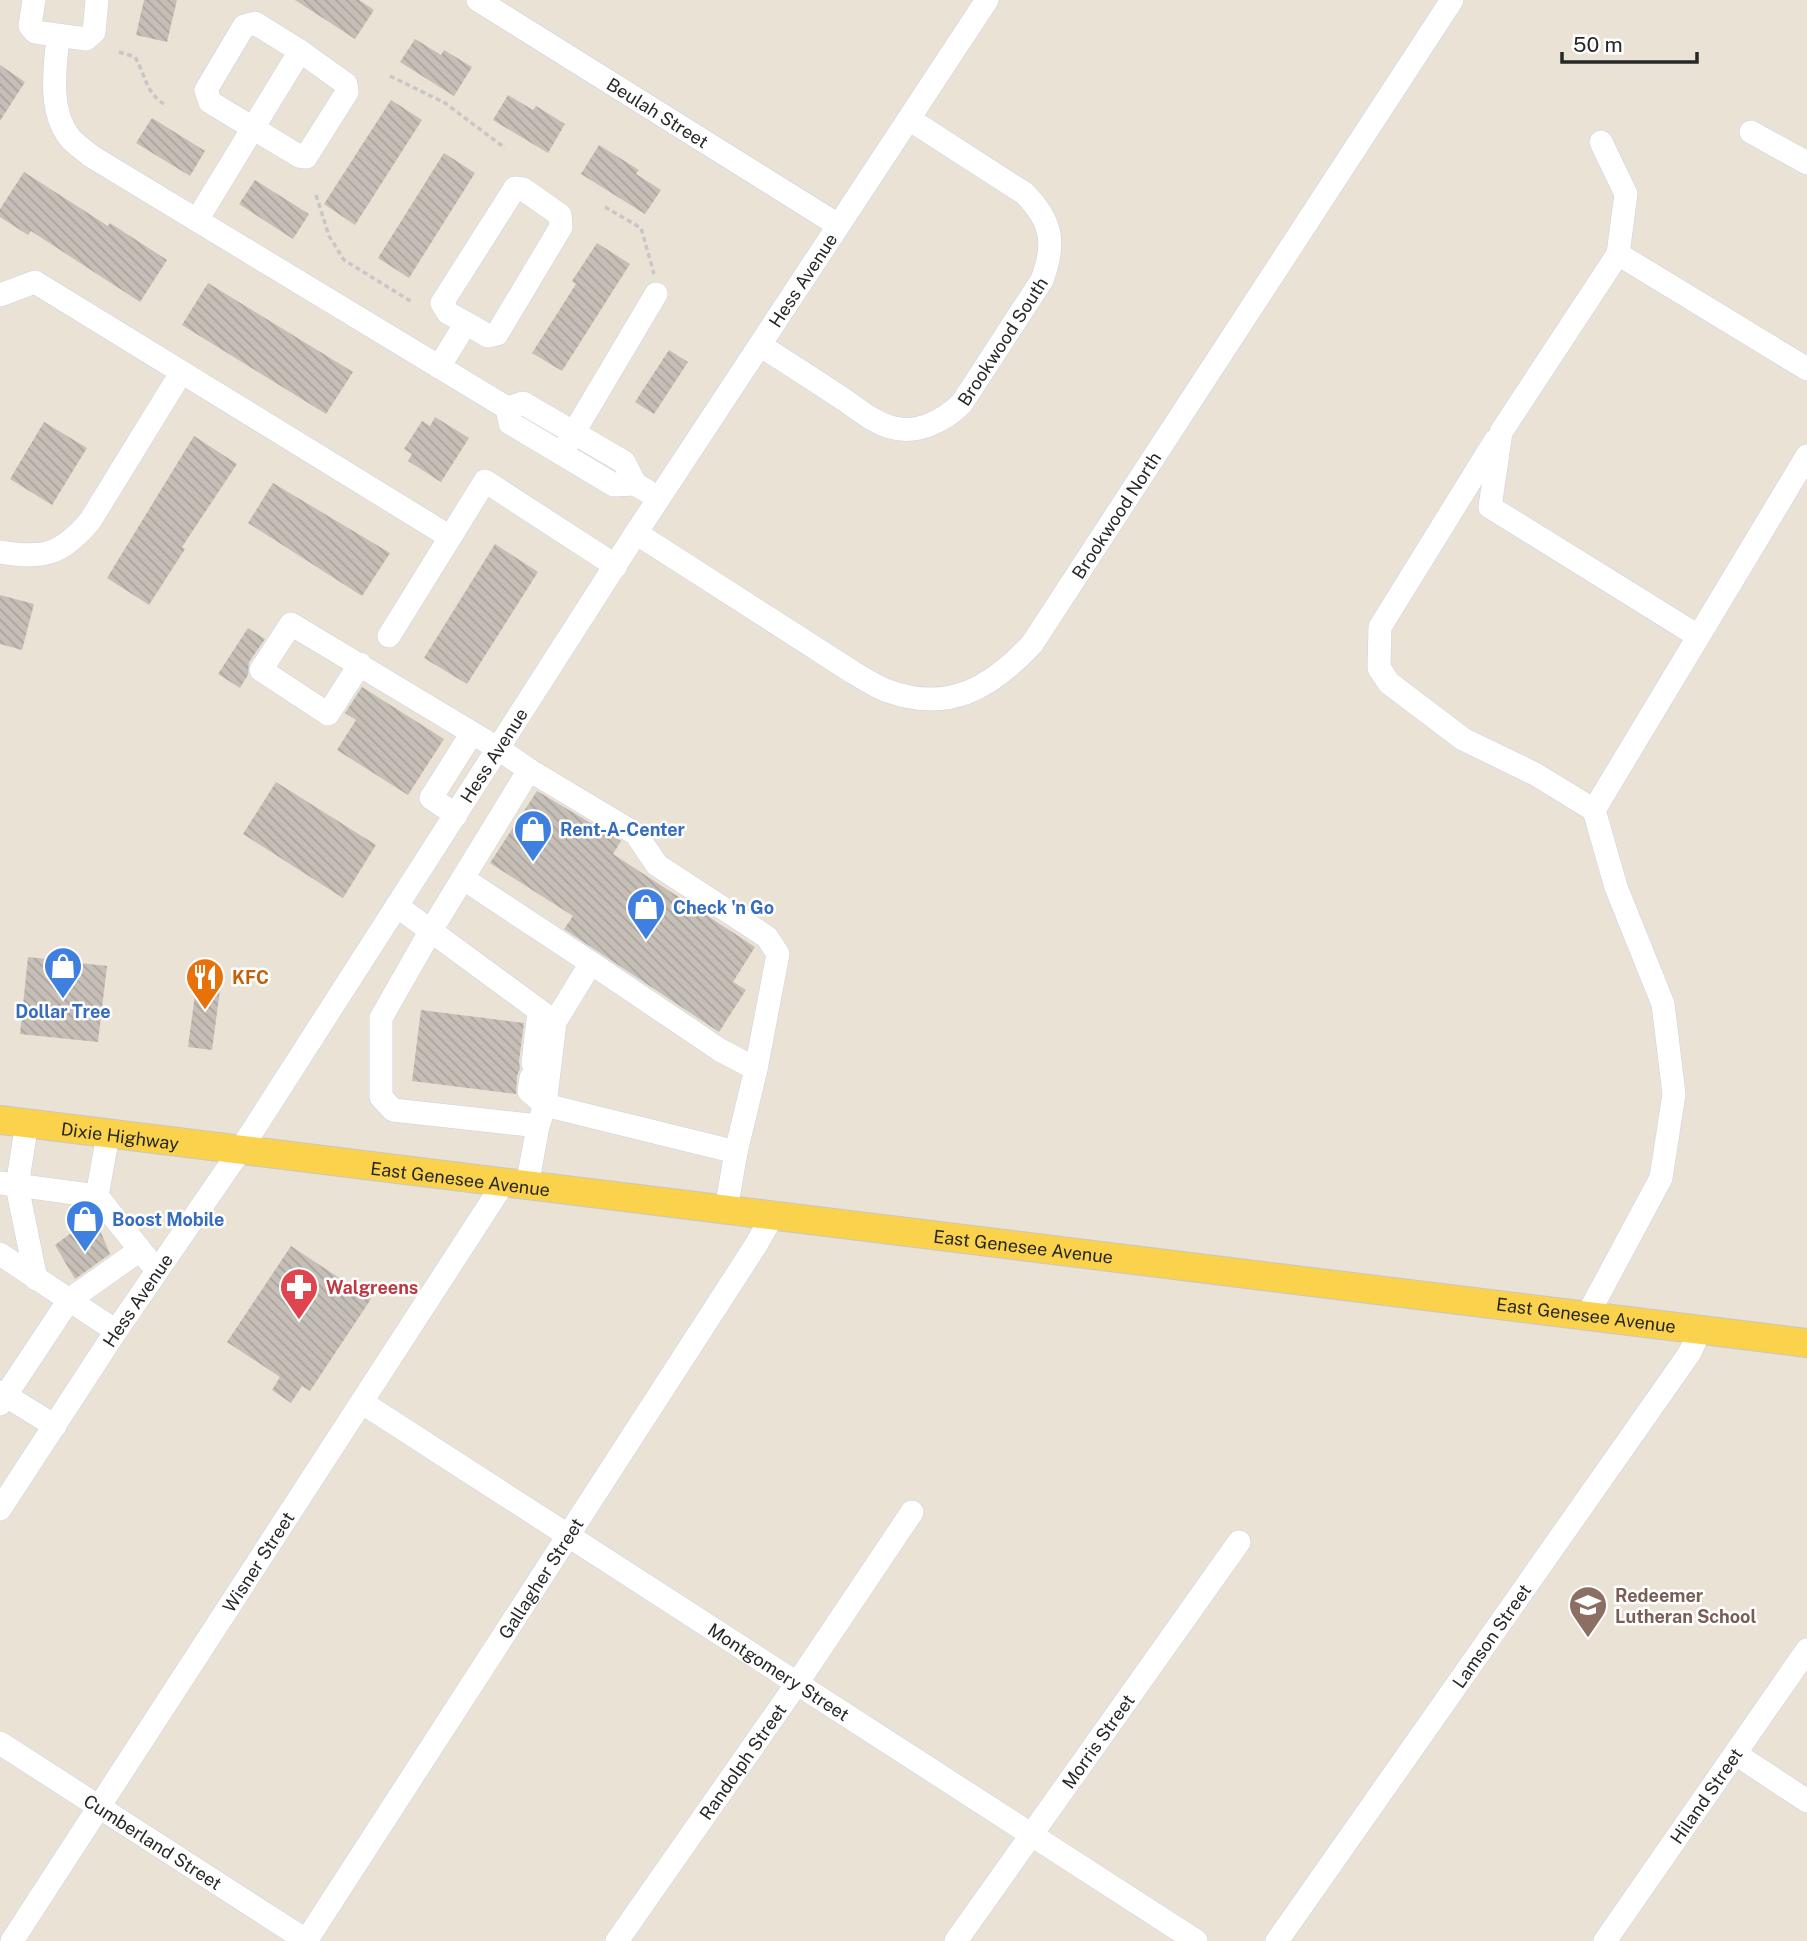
<svg xmlns="http://www.w3.org/2000/svg" width="1807" height="1941" viewBox="0 0 1807 1941" font-family="'Public Sans',sans-serif">
<style>
.building{fill:url(#building-back-hatch)}
.lines{fill:none;stroke-linecap:round;stroke-linejoin:round}
.minor-casing{stroke:#ccd0e2;stroke-width:24}
.major-casing{stroke:#c7c7c7;stroke-width:30}
.path{stroke:#c7c7c7;stroke-width:3.5;stroke-dasharray:5 3.5;stroke-linecap:butt}
.minor{stroke:#fff;stroke-width:23}
.major{stroke:#fad24c;stroke-width:28}
.labels{text-anchor:middle;dominant-baseline:central;stroke-width:5;stroke-linejoin:round;paint-order:stroke}
.street-label{font-size:18px;fill:#272727;stroke:#fff}
.shop-label{font-size:18px;font-weight:bold;fill:#366cbe;stroke:#fff;text-anchor:start}
.food-label{font-size:18px;font-weight:bold;fill:#c56008;stroke:#fff;text-anchor:start}
.health-label{font-size:18px;font-weight:bold;fill:#be3a42;stroke:#fff;text-anchor:start}
.education-label{font-size:18px;font-weight:bold;fill:#785e54;stroke:#fff;text-anchor:start}
</style>
<defs>
<pattern id="building-back-hatch" width="6" height="6" patternUnits="userSpaceOnUse" patternTransform="scale(1.75)"><rect width="6" height="6" fill="#c6bfb7"/><path d="M-1 5l2 2M0 0l6 6M5-1l2 2" fill="none" stroke="#aaa49d"/></pattern>
</defs>
<rect width="100%" height="100%" fill="#ebe2d6"/>
<path class="building" d="M 144,0 L 177,0 L 167,42 L 136,35 Z
M 295,0 L 359,0 L 374,10 L 355,39 Z
M 415,39 L 441,55 L 444,50 L 472,67 L 454,96 L 400,62 Z
M 0,65 L 25,82 L 0,121 Z
M 508,95 L 533,110 L 536,106 L 565,124 L 548,153 L 493,120 Z
M 391,100 L 422,120 L 355,225 L 324,204 Z
M 152,118 L 205,151 L 190,176 L 136,143 Z
M 599,145 L 639,170 L 636,174 L 661,190 L 645,214 L 581,174 Z
M 444,153 L 475,173 L 409,278 L 378,258 Z
M 24,172 L 108,226 L 110,223 L 167,260 L 140,302 L 31,231 L 28,235 L 0,217 L 0,209 Z
M 255,180 L 309,214 L 293,239 L 239,204 Z
M 597,243 L 630,264 L 562,371 L 532,353 L 576,284 L 572,281 Z
M 208,283 L 353,372 L 326,414 L 182,325 Z
M 669,350 L 688,362 L 654,414 L 635,402 Z
M 435,417 L 469,438 L 441,482 L 408,461 L 412,454 L 404,449 L 422,421 L 430,426 Z
M 44,422 L 87,448 L 52,505 L 10,479 Z
M 194,436 L 237,464 L 182,547 L 185,549 L 149,605 L 107,578 Z
M 273,483 L 390,553 L 362,596 L 248,523 Z
M 495,544 L 538,572 L 467,684 L 424,658 Z
M 0,595 L 34,604 L 22,650 L 0,644 Z
M 248,628 L 265,639 L 249,662 L 248,675 L 240,688 L 218,674 Z
M 362,687 L 444,739 L 408,795 L 337,750 L 356,720 L 345,713 Z
M 276,782 L 376,845 L 343,898 L 243,834 Z
M 537,791 L 621,841 L 613,854 L 755,947 L 733,982 L 746,990 L 719,1032 L 564,929 L 573,916 L 490,863 Z
M 28,957 L 107,966 L 98,1042 L 20,1034 Z
M 198,972 L 222,975 L 212,1050 L 188,1047 Z
M 421,1010 L 524,1023 L 519,1061 L 520,1069 L 517,1076 L 516,1094 L 412,1081 Z
M 94,1216 L 110,1254 L 75,1279 L 55,1245 Z
M 291,1246 L 371,1299 L 310,1391 L 302,1386 L 291,1403 L 272,1390 L 280,1377 L 227,1342 Z"/>
<g class="lines">
<defs>
<g id="minor">
<path d="M 34,0 L 30,26 L 35,32 L 86,39 L 94,32 L 97,0"/>
<path id="s1" d="M 478,0 L 838,225"/>
<path d="M 255,23 L 300,51 L 346,84 L 347,92 L 306,157 L 299,156 L 210,102 L 206,90 L 244,26 Z"/>
<path d="M 58,37 C 55,68 48,111 70,138 C 75,144 84,150 91,156 L 507,408 L 510,423 L 614,485 L 635,484"/>
<path d="M 1751,132 L 1807,163"/>
<path d="M 1601,142 L 1626,194 L 1618,254 L 1501,432 L 1490,507 L 1698,636"/>
<path d="M 197,220 L 300,51"/>
<path d="M 1618,254 L 1807,369"/>
<path d="M 0,295 L 35,282 L 450,537"/>
<path id="s2" d="M 761,346 C 788,363 816,381 843,399 C 858,409 875,424 894,428 C 919,434 945,420 962,403 L 1042,280 C 1056,243 1052,221 1024,193 L 909,119"/>
<path d="M 439,367 L 466,323 L 488,336 L 497,334 L 561,227 L 560,215 L 523,189 L 515,188 L 442,303 L 448,313 L 466,323"/>
<path d="M 507,408 L 523,403 L 624,462 L 635,484 L 647,491"/>
<path d="M 1495,441 L 1380,627 L 1379,668 L 1389,683 L 1463,739 L 1535,774 L 1594,810"/>
<path d="M 567,444 L 656,294"/>
<path id="s3" d="M 636,533 L 854,673 C 865,679 876,687 888,691 C 949,713 991,688 1032,644 L 1452,0"/>
<path d="M 0,552 C 44,559 61,555 90,521 L 181,373"/>
<path d="M 389,636 L 485,481 L 616,566"/>
<path d="M 360,664 L 328,714 L 261,670 L 291,624 L 499,749 L 529,770 L 430,932 L 381,1018 L 381,1097 L 393,1110 L 538,1126"/>
<path d="M 529,770 L 636,834 L 657,865 L 767,937 L 778,954 L 756,1069 L 736,1152"/>
<path d="M 456,815 L 431,798 L 472,733"/>
<path d="M 464,879 L 591,963 L 555,1022 L 545,1105 L 538,1126 L 527,1186"/>
<path d="M 397,906 L 555,1022"/>
<path d="M 591,963 L 720,1050 L 756,1069"/>
<path d="M 533,1063 L 539,1011"/>
<path d="M 531,1078 L 529,1091 L 545,1105 L 736,1152 L 726,1210"/>
<path d="M 27,1123 L 17,1186 L 36,1279"/>
<path d="M 108,1135 L 97,1196 L 150,1262"/>
<path d="M 0,1183 L 97,1196"/>
<path d="M 0,1254 L 116,1331"/>
<path d="M 1587,1316 L 1661,1178 L 1674,1094 L 1663,1004 L 1616,887 L 1594,810 L 1807,456"/>
<path d="M 0,1392 L 55,1426"/>
<path id="s4" d="M 363,1403 L 1196,1941"/>
<path d="M 0,1404 L 69,1300 L 140,1250"/>
<path id="s5" d="M 0,1509 L 116,1331 L 239,1152 L 636,533 L 987,0"/>
<path id="s6" d="M 0,1743 L 307,1941"/>
<path d="M 1736,1754 L 1807,1801"/>
<path id="s7" d="M 12,1941 L 503,1184"/>
<path id="s8" d="M 306,1941 L 756,1245 L 773,1215"/>
<path id="s9" d="M 617,1941 L 798,1682 L 912,1512"/>
<path id="s10" d="M 956,1941 L 1239,1542"/>
<path id="s11" d="M 1277,1941 L 1689,1354 L 1701,1329"/>
<path id="s12" d="M 1605,1941 L 1807,1650"/>
</g>
<g id="major">
<path id="s13" d="M 0,1120 C 602,1200 1205,1264 1807,1343"/>
</g>
</defs>
<use href="#minor" class="minor-casing"/>
<use href="#major" class="major-casing"/>
<path class="path" d="M 119,52 L 135,57 C 147,78 145,93 167,106
M 390,76 L 445,103 L 505,148
M 316,195 L 329,236 L 344,260 L 412,302
M 605,207 L 641,228 L 654,274"/>
<use href="#minor" class="minor"/>
<use href="#major" class="major"/>
</g>
<defs>
<symbol id="shop-pin" viewBox="-11 -11 22 30"><path d="M0 17L-7.5 6A9.5 9.5 0 1 1 7.5 6Z" fill="#3f7fe0" stroke="#fff"/><path d="M-5-2.5h2.3a2.7 3.5 0 0 1 5.4 0H5L5.5 6h-11ZM-1.5-2.5h3a1.5 2.3 0 0 0-3 0Z" fill="#fff"/></symbol>
<symbol id="restaurant-pin" viewBox="-11 -11 22 30"><path d="M0 17L-7.5 6A9.5 9.5 0 1 1 7.5 6Z" fill="#e8710a" stroke="#fff"/><path d="M-5-6h1v4h1v-4h1v4h1v-4h1v5L-1.5 .5V6h-2V.5L-5-1ZM5-6V6H3V1.5H1.5Q1.5-4 5-6Z" fill="#fff"/></symbol>
<symbol id="pharmacy-pin" viewBox="-11 -11 22 30"><path d="M0 17L-7.5 6A9.5 9.5 0 1 1 7.5 6Z" fill="#e0444e" stroke="#fff"/><path d="M-2-6h4v4h4v4h-4v4h-4v-4h-4v-4h4Z" fill="#fff"/></symbol>
<symbol id="school-pin" viewBox="-11 -11 22 30"><path d="M0 17L-7.5 6A9.5 9.5 0 1 1 7.5 6Z" fill="#8d6e63" stroke="#fff"/><path d="M0-5L7-2L0 1L-7-2ZM-4 1L0 2.5L4 1V4Q0 6-4 4Z" fill="#fff"/></symbol>
</defs>
<g fill-rule="evenodd">
<use href="#shop-pin" x="511" y="807" width="44" height="60"/>
<use href="#shop-pin" x="624" y="885" width="44" height="60"/>
<use href="#shop-pin" x="41" y="944" width="44" height="60"/>
<use href="#restaurant-pin" x="183" y="955" width="44" height="60"/>
<use href="#shop-pin" x="63" y="1197" width="44" height="60"/>
<use href="#pharmacy-pin" x="277" y="1265" width="44" height="60"/>
<use href="#school-pin" x="1566" y="1583" width="44" height="60"/>
</g>
<g class="labels">
<g class="street-label">
<text stroke="none"><textPath href="#s1" startOffset="212">Beulah Street</textPath></text>
<text stroke="none"><textPath href="#s5" startOffset="1468">Hess Avenue</textPath></text>
<text stroke="none"><textPath href="#s2" startOffset="306">Brookwood South</textPath></text>
<text stroke="none"><textPath href="#s3" startOffset="614">Brookwood North</textPath></text>
<text stroke="none"><textPath href="#s5" startOffset="901">Hess Avenue</textPath></text>
<text stroke="none"><textPath href="#s13" startOffset="121">Dixie Highway</textPath></text>
<text stroke="none"><textPath href="#s13" startOffset="464">East Genesee Avenue</textPath></text>
<text stroke="none"><textPath href="#s13" startOffset="1031">East Genesee Avenue</textPath></text>
<text stroke="none"><textPath href="#s5" startOffset="250">Hess Avenue</textPath></text>
<text stroke="none"><textPath href="#s13" startOffset="1598">East Genesee Avenue</textPath></text>
<text stroke="none"><textPath href="#s7" startOffset="452">Wisner Street</textPath></text>
<text stroke="none"><textPath href="#s8" startOffset="432">Gallagher Street</textPath></text>
<text stroke="none"><textPath href="#s11" startOffset="373">Lamson Street</textPath></text>
<text stroke="none"><textPath href="#s4" startOffset="495">Montgomery Street</textPath></text>
<text stroke="none"><textPath href="#s10" startOffset="245">Morris Street</textPath></text>
<text stroke="none"><textPath href="#s9" startOffset="219">Randolph Street</textPath></text>
<text stroke="none"><textPath href="#s12" startOffset="177">Hiland Street</textPath></text>
<text stroke="none"><textPath href="#s6" startOffset="182">Cumberland Street</textPath></text>
</g>
<g class="shop-label">
<text x="560" y="829">Rent-A-Center</text>
<text x="673" y="907">Check 'n Go</text>
<text x="63" y="1011" text-anchor="middle">Dollar Tree</text>
<text x="112" y="1219">Boost Mobile</text>
</g>
<g class="food-label">
<text x="232" y="977">KFC</text>
</g>
<g class="health-label">
<text x="326" y="1287">Walgreens</text>
</g>
<g class="education-label">
<text x="1615" y="1595">Redeemer<tspan x="1615" dy="21">Lutheran School</tspan></text>
</g>
</g>
<path d="M1562 52v10h135v-10" fill="none" stroke="#272727" stroke-width="3.5"/>
<text x="1573" y="52" font-size="21" fill="#272727" stroke="#ffffff" stroke-width="5" paint-order="stroke">50 m</text>
</svg>
